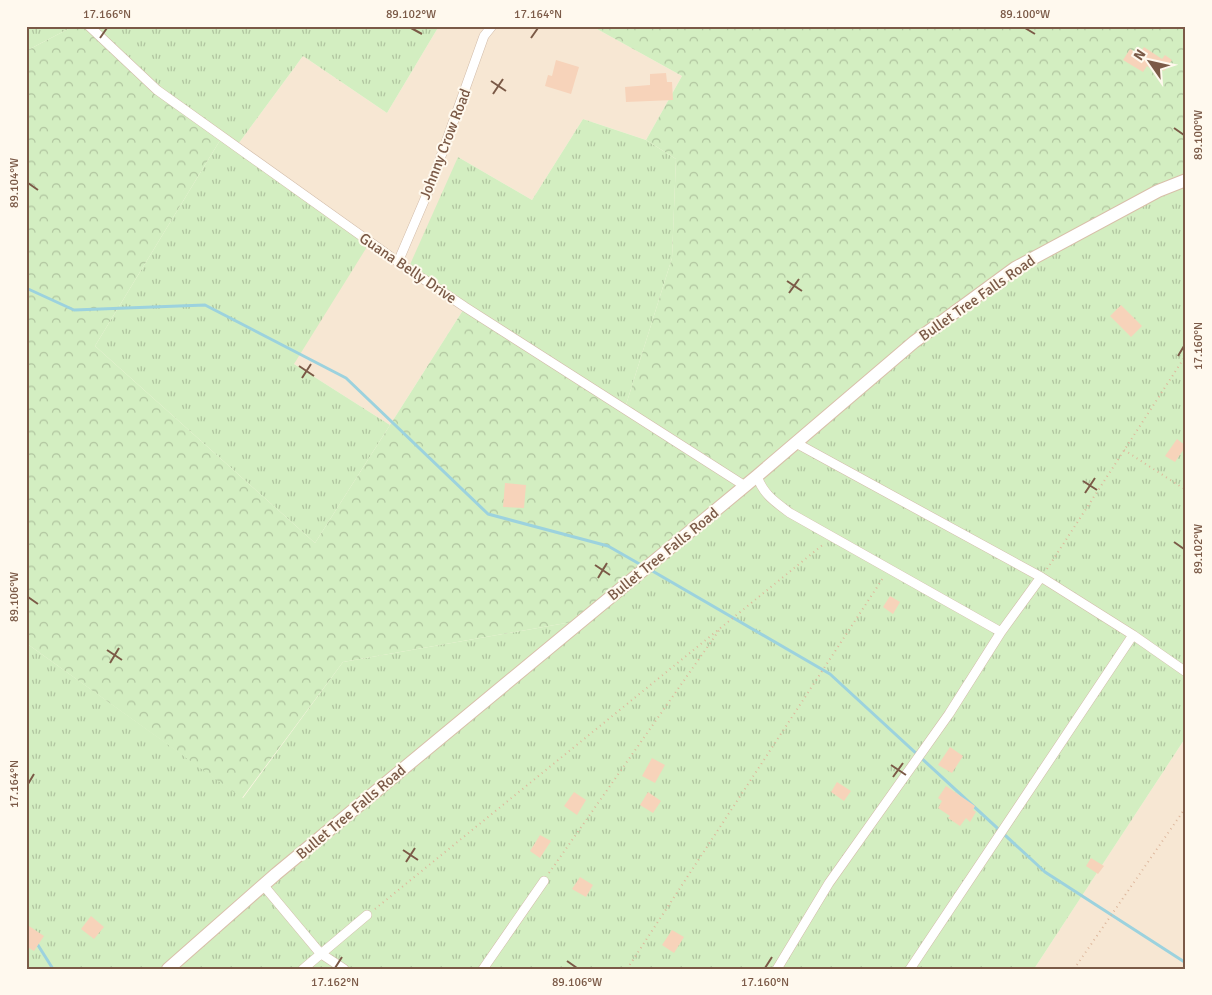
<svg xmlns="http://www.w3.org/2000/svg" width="1212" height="995" viewBox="0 0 1212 995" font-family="Signika,sans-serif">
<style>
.residential{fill:#f7e7d3}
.grass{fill:url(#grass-tufts)}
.forest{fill:url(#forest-crowns)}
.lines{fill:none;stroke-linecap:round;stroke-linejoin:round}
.stream{stroke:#9cd2de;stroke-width:3}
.building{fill:#f7d3ba}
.minor-casing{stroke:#d2bca9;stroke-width:10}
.secondary-casing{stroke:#d8bfa9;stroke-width:14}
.path{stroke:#ddb79c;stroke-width:2;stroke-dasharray:1 4;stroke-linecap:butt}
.minor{stroke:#fff;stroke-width:9}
.secondary{stroke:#fff;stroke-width:12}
.ticks{fill:none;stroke:#7b5a47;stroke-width:2}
.labels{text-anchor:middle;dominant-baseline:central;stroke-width:4;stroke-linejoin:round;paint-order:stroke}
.street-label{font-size:15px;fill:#7b5a47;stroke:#fff9ee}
.neatline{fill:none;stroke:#7b5a47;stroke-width:2}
.ticks-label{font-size:12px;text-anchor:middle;fill:#7b5a47}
</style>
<defs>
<pattern id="grass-tufts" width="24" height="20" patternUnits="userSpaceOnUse" patternTransform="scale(1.25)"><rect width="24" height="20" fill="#d3eec1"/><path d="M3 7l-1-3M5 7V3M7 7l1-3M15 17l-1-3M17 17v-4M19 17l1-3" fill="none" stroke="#b0c49f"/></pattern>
<pattern id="forest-crowns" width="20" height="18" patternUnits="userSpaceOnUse" patternTransform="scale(1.25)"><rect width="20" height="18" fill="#d3eec1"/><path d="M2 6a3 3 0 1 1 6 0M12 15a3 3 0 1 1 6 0" fill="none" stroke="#b0c49f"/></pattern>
</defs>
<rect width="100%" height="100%" fill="#fff5e5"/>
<path class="residential" d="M 439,26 L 597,26 L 597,29 L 682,76 L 646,140 L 583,119 L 532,200 L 458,157 L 465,307 L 390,425 L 294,364 L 236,147 L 303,56 L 387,113 Z
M 1186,737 L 1186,969 L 1034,969 L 1102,865 Z"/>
<path class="grass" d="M 26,26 L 74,26 L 26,51 Z
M 89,26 L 439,26 L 387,113 L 303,56 L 236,147 L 370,242 L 294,364 L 390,425 L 315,543 L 95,346 L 222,137 L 157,90 Z
M 583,119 L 646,140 L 676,159 L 672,258 L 625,408 L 408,269 L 458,157 L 532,200 Z
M 1186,180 L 1186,737 L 1034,969 L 26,969 L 26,643 L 243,798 L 343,662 L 583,620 L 1015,268 Z"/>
<path class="forest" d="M 74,26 L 89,26 L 157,90 L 222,137 L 95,346 L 315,543 L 465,307 L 625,408 L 672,258 L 676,159 L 646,140 L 682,76 L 597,29 L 597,26 L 1186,26 L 1186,180 L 1015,268 L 914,342 L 583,620 L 343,662 L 242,798 L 26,643 L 26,51 Z"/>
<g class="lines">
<path class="stream" d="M 26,288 L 74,310 L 205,305 L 346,378 L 488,514 L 608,546 L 643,566
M 649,569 L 830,674 L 1045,872 L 1186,963
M 36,942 L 53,969"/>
</g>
<path class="building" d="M 1144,47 L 1162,59 L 1165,55 L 1172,60 L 1164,71 L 1154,64 L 1151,69 L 1147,66 L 1143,72 L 1123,60 L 1130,49 L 1139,54 Z
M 556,60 L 579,67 L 571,94 L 545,86 L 548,75 L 552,76 Z
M 666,73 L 667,82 L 672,82 L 673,100 L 626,102 L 625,87 L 650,85 L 650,74 Z
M 1121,305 L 1142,326 L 1131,337 L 1110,316 Z
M 1177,439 L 1186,446 L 1175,462 L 1165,456 Z
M 505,483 L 526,485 L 524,508 L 503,507 Z
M 890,596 L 900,602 L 893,614 L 883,607 Z
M 950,747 L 963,756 L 952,773 L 938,765 Z
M 652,758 L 665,765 L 655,783 L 642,776 Z
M 837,782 L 851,791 L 844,801 L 831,792 Z
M 946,786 L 975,806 L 973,810 L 976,812 L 970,822 L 966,818 L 960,826 L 948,818 L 950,816 L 938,808 L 942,801 L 938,798 Z
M 574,792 L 586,800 L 577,815 L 564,806 Z
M 648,792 L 661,801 L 653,813 L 640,805 Z
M 540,835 L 551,841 L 540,858 L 530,851 Z
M 1091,858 L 1104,866 L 1098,874 L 1086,866 Z
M 580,877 L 593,885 L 586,897 L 572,889 Z
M 91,916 L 104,927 L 94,939 L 81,929 Z
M 26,924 L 44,936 L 34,951 L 26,946 Z
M 672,930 L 684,937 L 674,953 L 662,945 Z"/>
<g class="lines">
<defs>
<path id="minor" d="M 89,26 L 157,90 L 398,262 L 465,307 L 745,486
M 398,262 L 430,187 L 484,36 L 492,26
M 796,443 L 1041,577 L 1133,635 L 1186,672
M 757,476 C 763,494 775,502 790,513 L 1001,632
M 264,886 L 320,953 L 344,969
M 303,969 L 367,915
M 483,969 L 544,881
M 777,969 L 829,883 L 949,714 L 1001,632 L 1041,577
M 910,969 L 1133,635"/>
<path id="secondary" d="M 168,969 L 276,874 L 757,476 L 914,342 L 1015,268 L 1158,191 L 1186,180"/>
</defs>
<use href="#minor" class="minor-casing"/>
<use href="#secondary" class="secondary-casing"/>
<path class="path" d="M 1124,450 L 1186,490
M 1047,569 L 1186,355
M 549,873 L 720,629
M 375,909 L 825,543
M 627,969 L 883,578
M 1074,969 L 1186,807"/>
<use href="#minor" class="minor"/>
<use href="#secondary" class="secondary"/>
</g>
<path class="ticks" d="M 411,28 L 422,34M 1025,28 L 1035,34M 100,38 L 107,28M 531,38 L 538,28M 491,81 L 506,91M 493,94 L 503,79M 1174,128 L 1184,135M 28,183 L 38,190M 787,281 L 802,291M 789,293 L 799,279M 1178,356 L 1184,346M 299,366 L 314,376M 302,378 L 311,364M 1083,481 L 1097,490M 1085,493 L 1095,478M 1174,542 L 1184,549M 595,565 L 610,575M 598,578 L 607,563M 28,597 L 38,604M 107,650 L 122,660M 110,663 L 119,648M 891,765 L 906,775M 893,777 L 903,763M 28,784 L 34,774M 403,850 L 418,860M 406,862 L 415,848M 567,961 L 577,968M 335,968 L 342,957M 765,968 L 772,957"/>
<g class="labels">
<g class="street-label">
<text transform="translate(445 144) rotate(-69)">Johnny Crow Road</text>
<text transform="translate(408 268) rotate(34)">Guana Belly Drive</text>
<text transform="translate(977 298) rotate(-35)">Bullet Tree Falls Road</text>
<text transform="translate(663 554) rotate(-39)">Bullet Tree Falls Road</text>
<text transform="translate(351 812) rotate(-40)">Bullet Tree Falls Road</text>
</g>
</g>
<rect width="1212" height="995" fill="none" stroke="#fff9ee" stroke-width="55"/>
<g transform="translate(1150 62) rotate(304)" stroke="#fff9ee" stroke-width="4" paint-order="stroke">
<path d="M0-4L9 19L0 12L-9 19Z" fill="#7b5a47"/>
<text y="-8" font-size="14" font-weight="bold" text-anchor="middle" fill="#7b5a47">N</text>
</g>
<rect x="28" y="28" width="1156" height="940" class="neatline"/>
<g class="ticks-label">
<text x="107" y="18">17.166°N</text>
<text x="411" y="18">89.102°W</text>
<text x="538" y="18">17.164°N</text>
<text x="1025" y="18">89.100°W</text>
<text transform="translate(1198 135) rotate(-90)" y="4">89.100°W</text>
<text transform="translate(14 183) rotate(-90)" y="4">89.104°W</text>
<text transform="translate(1198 346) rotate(-90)" y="4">17.160°N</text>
<text transform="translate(1198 549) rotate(-90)" y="4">89.102°W</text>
<text transform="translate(14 597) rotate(-90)" y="4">89.106°W</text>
<text transform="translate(14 784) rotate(-90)" y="4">17.164°N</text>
<text x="335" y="986">17.162°N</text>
<text x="577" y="986">89.106°W</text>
<text x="765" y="986">17.160°N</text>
</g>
</svg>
